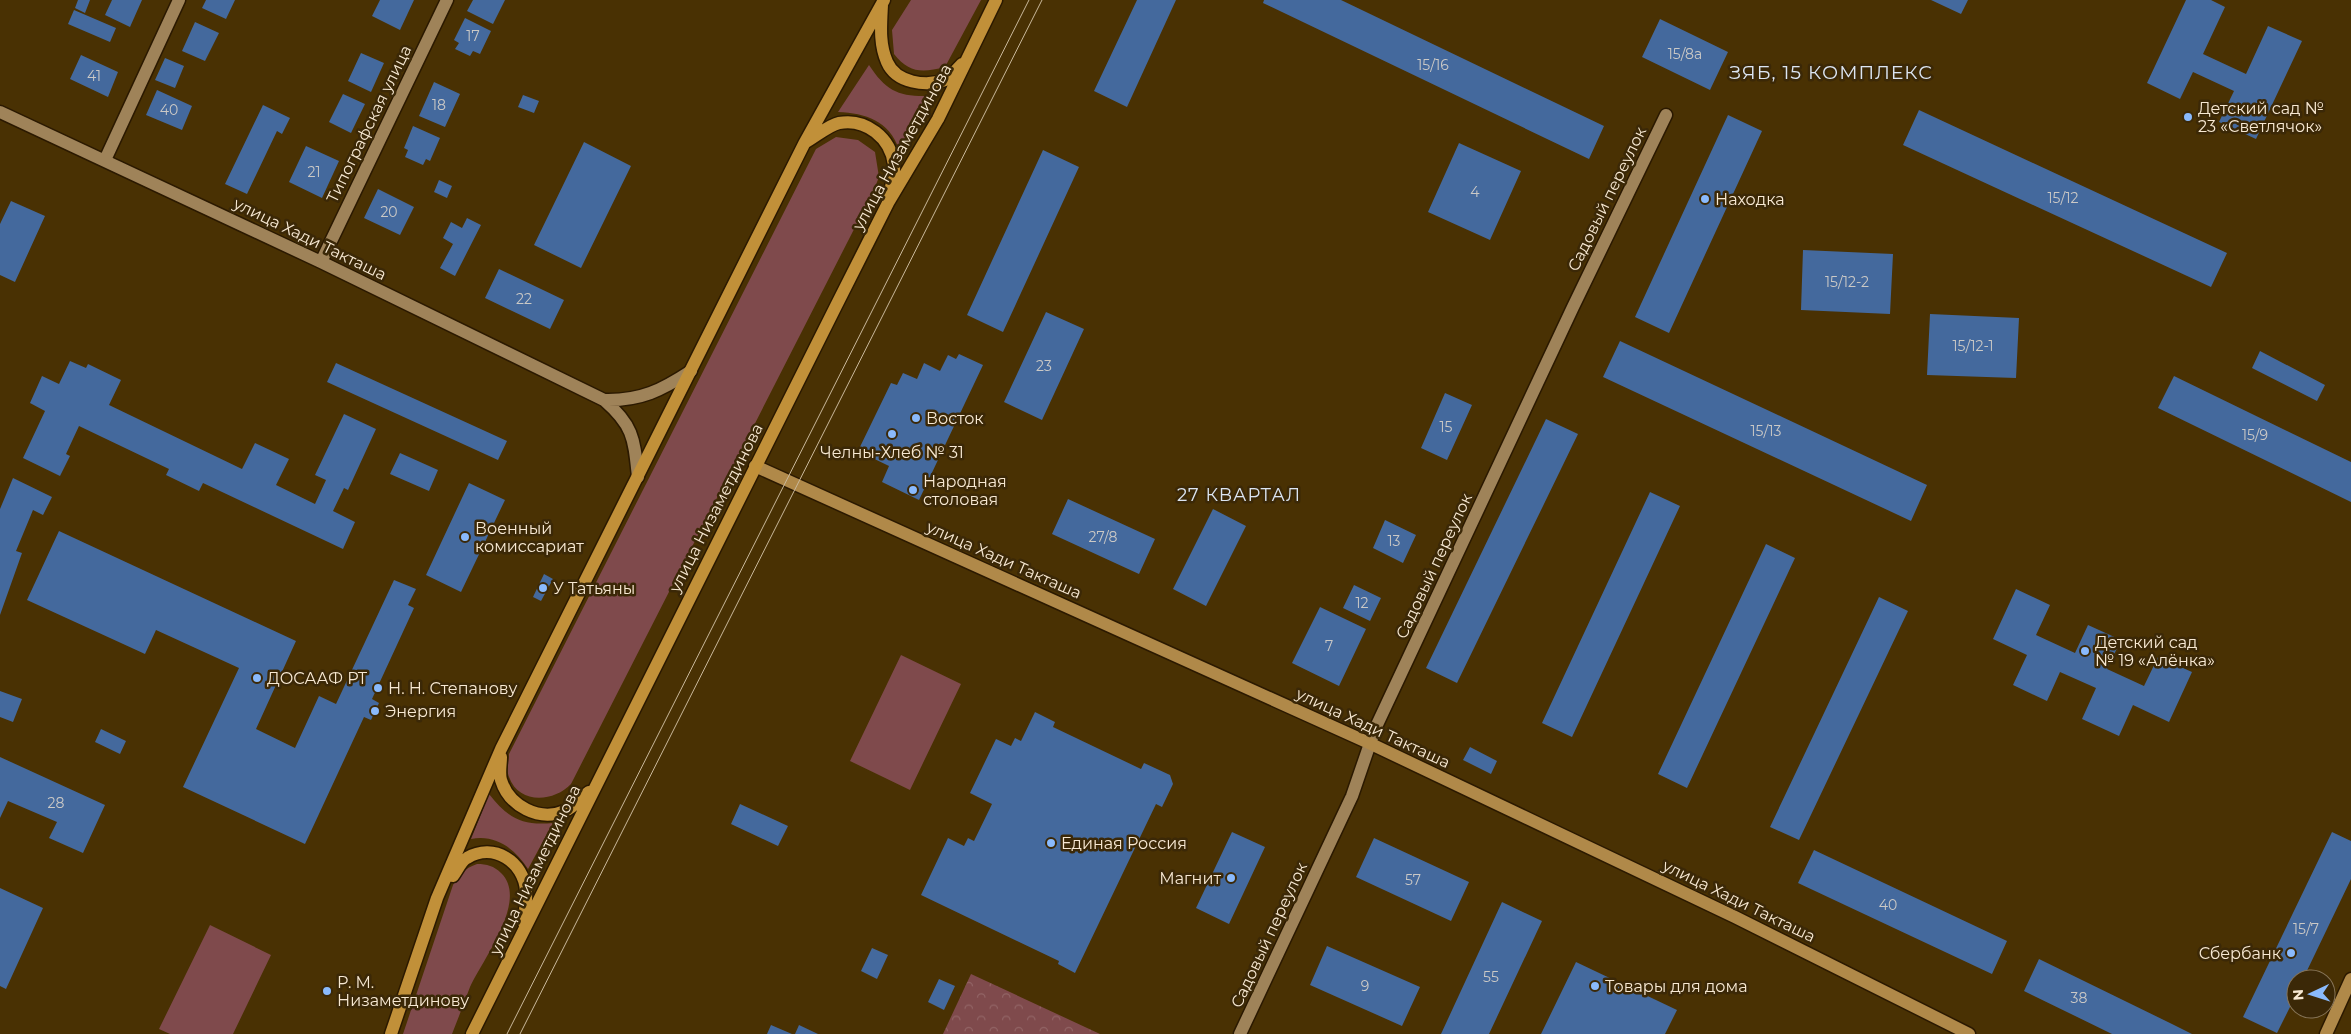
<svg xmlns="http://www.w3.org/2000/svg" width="2351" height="1034" viewBox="0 0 2351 1034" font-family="Montserrat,sans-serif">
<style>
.green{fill:#7f4a4c}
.park{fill:url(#park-crowns)}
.building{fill:#44699d}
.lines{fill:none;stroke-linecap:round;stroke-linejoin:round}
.street-casing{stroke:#2b1900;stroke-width:15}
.secondary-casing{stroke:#2b1900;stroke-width:15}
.primary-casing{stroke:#2b1900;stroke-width:15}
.street{stroke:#9f8359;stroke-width:12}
.secondary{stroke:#b08949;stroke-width:12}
.primary{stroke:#c19039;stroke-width:12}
.tram{stroke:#c9b89b;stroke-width:1}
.poi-dot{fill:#8abafc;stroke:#3b2807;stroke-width:2}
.labels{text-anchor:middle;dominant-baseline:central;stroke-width:5;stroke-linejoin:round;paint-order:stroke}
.number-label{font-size:14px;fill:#cbc9c6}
.poi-label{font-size:16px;fill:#f8e9d3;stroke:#3b2807;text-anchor:start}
.street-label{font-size:16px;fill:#f8e9d3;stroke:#3b2807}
.neighbourhood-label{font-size:18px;letter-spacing:1px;fill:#dce5f2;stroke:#3b2807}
.quarter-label{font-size:19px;letter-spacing:1px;fill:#dce5f2;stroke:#3b2807}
</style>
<defs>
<pattern id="park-crowns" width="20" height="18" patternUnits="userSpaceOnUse" patternTransform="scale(1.25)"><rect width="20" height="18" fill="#7f4a4c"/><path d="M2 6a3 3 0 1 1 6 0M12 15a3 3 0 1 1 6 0" fill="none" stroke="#926465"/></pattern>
</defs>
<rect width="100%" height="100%" fill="#493103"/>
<path class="green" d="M 911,0 L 981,0 L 945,67 C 922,73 909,73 894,54 L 892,30 Z
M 869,65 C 886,91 899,97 930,96 L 899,149 C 889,121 866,113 838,112 Z
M 836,137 L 858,140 L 875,152 L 879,177 L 873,192 L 571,784 C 554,802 519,805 509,777 C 506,770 509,761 509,754 L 816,149 Z
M 901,655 L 961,684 L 910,790 L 850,761 Z
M 489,794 C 508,818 522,826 553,823 L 528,869 C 515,849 496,834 471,839 Z
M 477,864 C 487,864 494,866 501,873 C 529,900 483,959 470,987 C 464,1003 458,1019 452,1034 L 403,1034 L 453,885 C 459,875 465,868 477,864 Z
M 210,925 L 271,955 L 233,1034 L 170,1034 L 159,1029 Z"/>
<path class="park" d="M 971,974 L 1100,1034 L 943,1034 Z"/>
<path class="building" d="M 78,0 L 90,0 L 85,13 L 75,8 Z
M 112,0 L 142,0 L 130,27 L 105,15 Z
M 206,0 L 235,0 L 226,19 L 202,8 Z
M 380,0 L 414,0 L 400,30 L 372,16 Z
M 473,0 L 505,0 L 493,24 L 467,11 Z
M 1137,0 L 1176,0 L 1127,107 L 1094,91 Z
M 1264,0 L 1341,0 L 1604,126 L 1589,159 L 1263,3 Z
M 1931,0 L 1968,0 L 1961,14 Z
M 2186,0 L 2211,0 L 2225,7 L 2203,54 L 2246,74 L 2268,26 L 2302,41 L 2256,139 L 2219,122 L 2234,91 L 2193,72 L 2180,99 L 2147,83 Z
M 74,10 L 116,28 L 110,42 L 68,24 Z
M 465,18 L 491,31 L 480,54 L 473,51 L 470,56 L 455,49 L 459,43 L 454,40 Z
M 1660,19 L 1728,52 L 1710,90 L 1642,57 Z
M 195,22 L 219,33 L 205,61 L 182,51 Z
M 361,53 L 384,63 L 371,92 L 348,81 Z
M 81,55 L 118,72 L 108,97 L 70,79 Z
M 165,58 L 184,66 L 175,88 L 155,80 Z
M 434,82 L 460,94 L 445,127 L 419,116 Z
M 157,90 L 192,106 L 182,130 L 146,115 Z
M 343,94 L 365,104 L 351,133 L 329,122 Z
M 523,95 L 539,101 L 534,113 L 518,107 Z
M 263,105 L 290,118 L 282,134 L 277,131 L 247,194 L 225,184 Z
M 1919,110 L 2227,253 L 2211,287 L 1903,145 Z
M 1728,115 L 1762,131 L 1669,333 L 1635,317 Z
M 413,126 L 440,138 L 430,161 L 426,159 L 423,165 L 405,157 L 408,150 L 404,148 Z
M 584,142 L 631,166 L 581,268 L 534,245 Z
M 1459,143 L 1521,171 L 1490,240 L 1428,212 Z
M 306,146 L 339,161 L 322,198 L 289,182 Z
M 1043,150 L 1079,167 L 1003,332 L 967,315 Z
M 439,180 L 452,186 L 447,198 L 434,192 Z
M 378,189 L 414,207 L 400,235 L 364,218 Z
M 11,201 L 45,216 L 15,282 L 0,275 L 0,224 Z
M 467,218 L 481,225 L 455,276 L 440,268 L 453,244 L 443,238 L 451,222 L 462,228 Z
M 1803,250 L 1893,254 L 1890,314 L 1801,310 Z
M 499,269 L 564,300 L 550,329 L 485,298 Z
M 1046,312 L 1084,329 L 1042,420 L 1004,402 Z
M 1930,314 L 2019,318 L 2016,378 L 1927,375 Z
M 1620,341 L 1927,485 L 1911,521 L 1603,377 Z
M 2260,351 L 2325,385 L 2317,401 L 2252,368 Z
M 959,354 L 983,365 L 919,500 L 882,482 L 889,466 L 858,451 L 891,383 L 897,385 L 903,373 L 917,379 L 924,363 L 940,371 L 948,355 L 956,359 Z
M 70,361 L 86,368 L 88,364 L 121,380 L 109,405 L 242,469 L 255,443 L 289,459 L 276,485 L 315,504 L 326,480 L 315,475 L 344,414 L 376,429 L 348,490 L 344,488 L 333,511 L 355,522 L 343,549 L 203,483 L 199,491 L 166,475 L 169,469 L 79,426 L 66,454 L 70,456 L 60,476 L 23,458 L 45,411 L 30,403 L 42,376 L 59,384 Z
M 336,363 L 507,441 L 498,460 L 327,382 Z
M 2174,376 L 2351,462 L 2351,502 L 2158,408 Z
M 1445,393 L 1472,405 L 1447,460 L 1421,448 Z
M 1546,419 L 1578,434 L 1457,683 L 1426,668 Z
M 400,453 L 438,470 L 429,491 L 390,474 Z
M 13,478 L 52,497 L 43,515 L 33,510 L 16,551 L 22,553 L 0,615 L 0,509 Z
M 469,483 L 505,500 L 461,592 L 426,575 Z
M 1650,492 L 1680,506 L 1572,737 L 1542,723 Z
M 1068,499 L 1155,539 L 1139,574 L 1052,534 Z
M 1213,509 L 1246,526 L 1206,606 L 1173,589 Z
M 1385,520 L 1416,535 L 1403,563 L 1373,548 Z
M 59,531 L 296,641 L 256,729 L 295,748 L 319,696 L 336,704 L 394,580 L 416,589 L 408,605 L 414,608 L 372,699 L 379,703 L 371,720 L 364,717 L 305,844 L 183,787 L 239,668 L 156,630 L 145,654 L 27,600 Z
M 1766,544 L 1795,558 L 1687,788 L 1658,774 Z
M 544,574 L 553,579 L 541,601 L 533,597 Z
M 1354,585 L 1381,598 L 1370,621 L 1343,608 Z
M 2016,589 L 2050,605 L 2036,635 L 2075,653 L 2088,625 L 2121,640 L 2107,669 L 2144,686 L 2158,657 L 2192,672 L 2169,722 L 2133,705 L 2119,736 L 2082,719 L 2096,688 L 2060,672 L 2047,701 L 2013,685 L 2027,655 L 1993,639 Z
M 1879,597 L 1908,611 L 1799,840 L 1770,827 Z
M 1320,607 L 1366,629 L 1339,686 L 1292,663 Z
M 0,691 L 22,699 L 13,722 L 0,717 Z
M 1035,712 L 1055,722 L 1053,727 L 1141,769 L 1144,763 L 1170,775 L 1173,784 L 1162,807 L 1156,804 L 1075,973 L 1058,964 L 1059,961 L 921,895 L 948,838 L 964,846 L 968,838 L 974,841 L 992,804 L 970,793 L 996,739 L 1011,746 L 1015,738 L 1021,741 Z
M 101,729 L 126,741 L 120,754 L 95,742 Z
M 1470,747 L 1497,761 L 1491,774 L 1463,760 Z
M 0,757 L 105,805 L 83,853 L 49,838 L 57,822 L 8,801 L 0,818 Z
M 740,804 L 788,826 L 778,846 L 731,824 Z
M 1232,832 L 1265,847 L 1229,924 L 1196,908 Z
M 2332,832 L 2351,841 L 2351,879 L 2303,979 L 2296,979 L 2296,995 L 2277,1033 L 2243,1017 Z
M 1374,838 L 1469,882 L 1451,921 L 1356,877 Z
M 1814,850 L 2007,941 L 1992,974 L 1798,883 Z
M 0,888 L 43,908 L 6,989 L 0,986 Z
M 1502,902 L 1542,921 L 1489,1034 L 1441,1034 Z
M 1327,946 L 1420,987 L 1402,1026 L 1310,985 Z
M 872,948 L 888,955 L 877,979 L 861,971 Z
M 2039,959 L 2172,1024 L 2192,1034 L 2112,1034 L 2024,991 Z
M 1576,962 L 1677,1010 L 1665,1034 L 1541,1034 Z
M 939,979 L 955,986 L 944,1010 L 928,1002 Z
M 771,1025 L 792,1034 L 767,1034 Z
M 799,1025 L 818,1034 L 795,1034 Z"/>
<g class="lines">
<defs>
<path id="street" d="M 0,112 L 321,262 L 604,400 C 634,426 634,439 638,477
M 105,160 L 179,0
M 321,262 L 447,0
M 604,400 C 641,401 662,390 691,371
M 1240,1034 L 1352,796 L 1375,729 L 1573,307 L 1666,115"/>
<path id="secondary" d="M 755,466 L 1369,743 L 1735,917 L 1969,1034
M 2326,1034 L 2351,979"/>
<path id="primary" d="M 882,5 C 881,25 879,44 887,62 C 896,83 926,87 945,80 C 951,77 957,69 962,64
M 806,142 C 815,137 829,125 839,123 C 866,118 891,138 894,165 C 895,174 891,186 889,196
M 501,757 C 501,764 499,773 501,780 C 509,806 539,822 565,811 C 574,807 582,797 589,792
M 453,876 C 457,871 461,861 467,858 C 494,842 524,862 526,891 C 527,901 524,913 524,923
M 391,1034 L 437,898 L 501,749 L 804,144 L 884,0
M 472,1034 L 836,306 L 888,203 L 938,119 L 996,0"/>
</defs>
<use href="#street" class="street-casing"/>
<use href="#secondary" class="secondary-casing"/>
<use href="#primary" class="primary-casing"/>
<use href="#street" class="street"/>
<use href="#secondary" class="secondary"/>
<use href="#primary" class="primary"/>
<path class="tram" d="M 507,1034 L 1029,0
M 520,1034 L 1042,0"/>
</g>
<g class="poi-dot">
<circle cx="2188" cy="117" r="5"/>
<circle cx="1705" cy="199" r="5"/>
<circle cx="916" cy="418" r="5"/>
<circle cx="892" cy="434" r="5"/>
<circle cx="913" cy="490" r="5"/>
<circle cx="465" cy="537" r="5"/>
<circle cx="543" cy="588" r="5"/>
<circle cx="2085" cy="651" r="5"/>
<circle cx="257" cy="678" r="5"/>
<circle cx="378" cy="688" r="5"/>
<circle cx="375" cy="711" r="5"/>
<circle cx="1051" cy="843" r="5"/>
<circle cx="1231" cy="878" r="5"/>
<circle cx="2291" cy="953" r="5"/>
<circle cx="1595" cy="986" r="5"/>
<circle cx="327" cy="991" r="5"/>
</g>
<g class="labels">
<g class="number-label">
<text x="473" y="36">17</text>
<text x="1685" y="54">15/8а</text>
<text x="1433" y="65">15/16</text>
<text x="94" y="76">41</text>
<text x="439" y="105">18</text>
<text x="169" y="110">40</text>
<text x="314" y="172">21</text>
<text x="1475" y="192">4</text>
<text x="2063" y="198">15/12</text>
<text x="389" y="212">20</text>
<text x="1847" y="282">15/12-2</text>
<text x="524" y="299">22</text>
<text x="1973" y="346">15/12-1</text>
<text x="1044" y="366">23</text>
<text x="1446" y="427">15</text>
<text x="1766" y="431">15/13</text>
<text x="2255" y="435">15/9</text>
<text x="1103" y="537">27/8</text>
<text x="1394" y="541">13</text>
<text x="1362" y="603">12</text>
<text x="1329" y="646">7</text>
<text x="56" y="803">28</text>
<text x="1413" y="880">57</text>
<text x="1888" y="905">40</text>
<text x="2306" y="929">15/7</text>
<text x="1491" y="977">55</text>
<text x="1365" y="986">9</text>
<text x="2079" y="998">38</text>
</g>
<g class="poi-label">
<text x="2198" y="108">Детский сад №<tspan x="2198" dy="18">23 «Светлячок»</tspan></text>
<text x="1715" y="199">Находка</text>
<text x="926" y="418">Восток</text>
<text x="892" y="452" text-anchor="middle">Челны-Хлеб № 31</text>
<text x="923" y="481">Народная<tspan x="923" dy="18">столовая</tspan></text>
<text x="475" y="528">Военный<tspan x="475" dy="18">комиссариат</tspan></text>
<text x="553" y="588">У Татьяны</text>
<text x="2095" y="642">Детский сад<tspan x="2095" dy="18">№ 19 «Алёнка»</tspan></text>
<text x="267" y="678">ДОСААФ РТ</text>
<text x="388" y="688">Н. Н. Степанову</text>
<text x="385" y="711">Энергия</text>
<text x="1061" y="843">Единая Россия</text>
<text x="1221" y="878" text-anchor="end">Магнит</text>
<text x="2281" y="953" text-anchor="end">Сбербанк</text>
<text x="337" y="982">Р. М.<tspan x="337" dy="18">Низаметдинову</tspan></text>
<text x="1605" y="986">Товары для дома</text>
</g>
<g class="street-label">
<text transform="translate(369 124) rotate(-64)">Типографская улица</text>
<text transform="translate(902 147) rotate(-61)">улица Низаметдинова</text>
<text transform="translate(1607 199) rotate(-64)">Садовый переулок</text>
<text transform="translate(310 239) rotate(26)">улица Хади Такташа</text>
<text transform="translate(716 508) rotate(-63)">улица Низаметдинова</text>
<text transform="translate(1004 560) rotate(24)">улица Хади Такташа</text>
<text transform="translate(1434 566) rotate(-65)">Садовый переулок</text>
<text transform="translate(1373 728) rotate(25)">улица Хади Такташа</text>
<text transform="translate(535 870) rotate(-64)">улица Низаметдинова</text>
<text transform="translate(1739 901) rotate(26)">улица Хади Такташа</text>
<text transform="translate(1269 935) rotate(-65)">Садовый переулок</text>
</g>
<g class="neighbourhood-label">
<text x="1239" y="495">27 КВАРТАЛ</text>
</g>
<g class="quarter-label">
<text x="1831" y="72">ЗЯБ, 15 КОМПЛЕКС</text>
</g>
</g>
<g transform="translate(2311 994) rotate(266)"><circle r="24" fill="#3b2807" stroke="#877559"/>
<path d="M0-4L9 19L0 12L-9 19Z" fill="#8abafc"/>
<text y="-8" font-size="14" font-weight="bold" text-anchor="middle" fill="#f8e9d3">N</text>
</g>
</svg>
